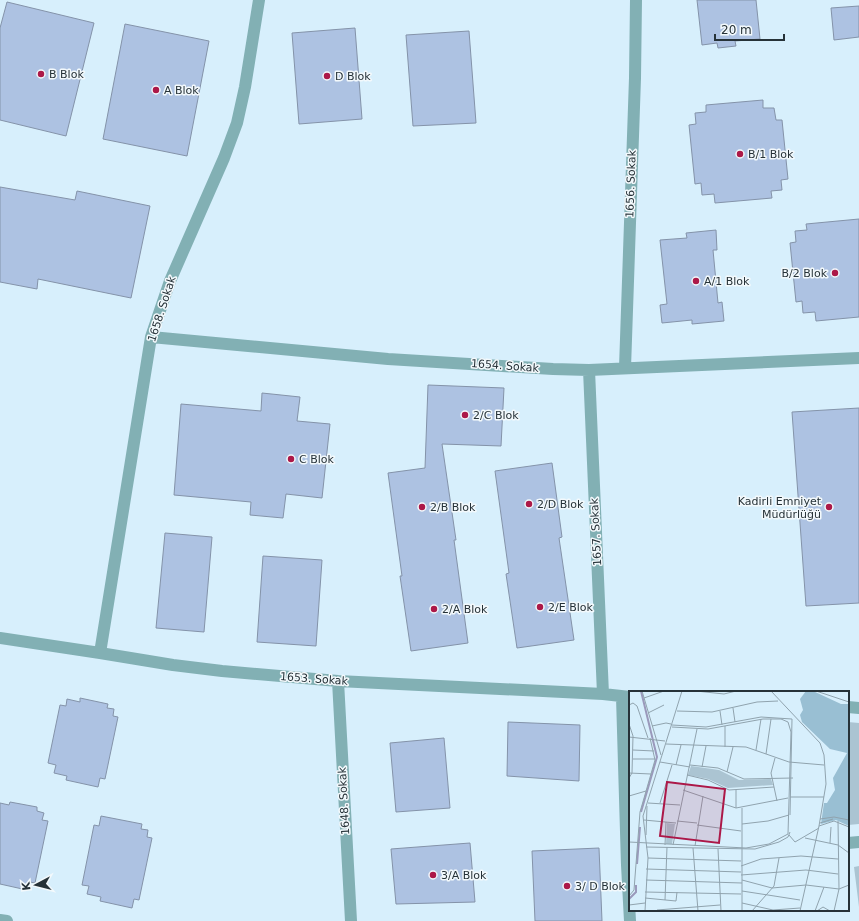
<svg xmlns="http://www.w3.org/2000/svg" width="859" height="921" viewBox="0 0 859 921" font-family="'DejaVu Sans',sans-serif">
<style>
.green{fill:#abc4d2}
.building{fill:#adc2e2;stroke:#8493a9}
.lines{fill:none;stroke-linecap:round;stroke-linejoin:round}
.street{stroke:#82b0b4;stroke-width:12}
.poi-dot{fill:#ac1848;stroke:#f3f9fc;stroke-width:1.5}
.labels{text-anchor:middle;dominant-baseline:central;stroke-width:3;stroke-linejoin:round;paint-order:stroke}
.poi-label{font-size:11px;fill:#263238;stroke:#f3f9fc;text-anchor:start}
.street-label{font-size:11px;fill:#263238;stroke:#f3f9fc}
.inset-river{fill:none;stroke:#9a99bb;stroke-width:2}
.inset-road{fill:none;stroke:#90a3ae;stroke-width:1}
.view{fill:#ac1848;fill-opacity:0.15;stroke:#ac1848;stroke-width:2}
.inset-edge{fill:none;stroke:#263238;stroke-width:2}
</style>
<rect width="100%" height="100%" fill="#d7effc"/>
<path class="green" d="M 848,722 L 859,723 L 859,824 L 848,825 Z
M 859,866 L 859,907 L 854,867 Z"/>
<path class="building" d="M 697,0 L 756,0 L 760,39 L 735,41 L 736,46 L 718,48 L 717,43 L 702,45 Z
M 7,2 L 94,23 L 66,136 L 0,120 L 0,28 Z
M 859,6 L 859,37 L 834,40 L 831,8 Z
M 125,24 L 209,41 L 187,156 L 103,139 Z
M 355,28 L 362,119 L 299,124 L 292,33 Z
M 469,31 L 476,123 L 413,126 L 406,35 Z
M 763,100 L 763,108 L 774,108 L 776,120 L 782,120 L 788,179 L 781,180 L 782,190 L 771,191 L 772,198 L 715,203 L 714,194 L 702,195 L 701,183 L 695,184 L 689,125 L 696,124 L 695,113 L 706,112 L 706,105 Z
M 0,187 L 75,200 L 77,191 L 150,206 L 131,298 L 38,279 L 37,289 L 0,282 Z
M 859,219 L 859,317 L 816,321 L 815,312 L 803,313 L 802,301 L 796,302 L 790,243 L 796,242 L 795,231 L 807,230 L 806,224 Z
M 716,230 L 717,250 L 713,250 L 718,303 L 722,302 L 724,321 L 692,324 L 692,320 L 662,323 L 660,305 L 667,304 L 660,240 L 687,238 L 686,233 Z
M 428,385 L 504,388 L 501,446 L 442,444 L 456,540 L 454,540 L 468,643 L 411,651 L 400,576 L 402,576 L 388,473 L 425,468 Z
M 262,393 L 300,397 L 297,421 L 330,424 L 322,498 L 286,494 L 283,518 L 250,515 L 251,502 L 174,495 L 181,404 L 261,411 Z
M 859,408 L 859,603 L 806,606 L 792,412 Z
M 552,463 L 562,537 L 559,538 L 574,640 L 517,648 L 506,574 L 509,573 L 495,471 Z
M 165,533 L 212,537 L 204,632 L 156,628 Z
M 263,556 L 322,560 L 316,646 L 257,642 Z
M 80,698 L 108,704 L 107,708 L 114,709 L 113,716 L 118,717 L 105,779 L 100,778 L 98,787 L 66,780 L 67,776 L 54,773 L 56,765 L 48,763 L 60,705 L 66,706 L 67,699 L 80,702 Z
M 508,722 L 580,725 L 579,781 L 507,776 Z
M 444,738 L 450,808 L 396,812 L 390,743 Z
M 10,802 L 37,807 L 37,811 L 44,813 L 42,820 L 48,821 L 35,883 L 30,882 L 27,890 L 0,884 L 0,803 L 9,805 Z
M 101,816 L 142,824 L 141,829 L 148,830 L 147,837 L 152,838 L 139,900 L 134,899 L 132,908 L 100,901 L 101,897 L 87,894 L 89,886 L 82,885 L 94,825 L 99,826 Z
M 470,843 L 475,902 L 396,904 L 391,849 Z
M 599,848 L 602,921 L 535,921 L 532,851 Z"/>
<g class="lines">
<path class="street" d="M 151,337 L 388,359 L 553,369 L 589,370 L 859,358
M 625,368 L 635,78 L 636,0
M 589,370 L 603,694
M 0,638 L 100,653 L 173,665 L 222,671 L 338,681 L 603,694 L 630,697
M 100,653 L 151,337 L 170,281 L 224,158 L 237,123 L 245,87 L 259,0
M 338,681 L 351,921
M 622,697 L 627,865 L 630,921
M 848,707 L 859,708
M 848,843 L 859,842
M 0,920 L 7,921"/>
</g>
<g class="poi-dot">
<circle cx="41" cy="74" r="4"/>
<circle cx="327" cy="76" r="4"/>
<circle cx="156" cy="90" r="4"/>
<circle cx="740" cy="154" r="4"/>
<circle cx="835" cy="273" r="4"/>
<circle cx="696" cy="281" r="4"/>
<circle cx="465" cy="415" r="4"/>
<circle cx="291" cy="459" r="4"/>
<circle cx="529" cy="504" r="4"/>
<circle cx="422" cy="507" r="4"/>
<circle cx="829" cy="507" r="4"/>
<circle cx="540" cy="607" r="4"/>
<circle cx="434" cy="609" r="4"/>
<circle cx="433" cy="875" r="4"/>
<circle cx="567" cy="886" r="4"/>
</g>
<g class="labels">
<g class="poi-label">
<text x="49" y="74">B Blok</text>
<text x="335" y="76">D Blok</text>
<text x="164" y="90">A Blok</text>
<text x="748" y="154">B/1 Blok</text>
<text x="827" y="273" text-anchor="end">B/2 Blok</text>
<text x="704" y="281">A/1 Blok</text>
<text x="473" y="415">2/C Blok</text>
<text x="299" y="459">C Blok</text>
<text x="821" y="501" text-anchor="end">Kadirli Emniyet<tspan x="821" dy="13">Müdürlüğü</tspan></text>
<text x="537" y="504">2/D Blok</text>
<text x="430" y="507">2/B Blok</text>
<text x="548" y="607">2/E Blok</text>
<text x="442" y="609">2/A Blok</text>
<text x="441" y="875">3/A Blok</text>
<text x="575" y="886">3/ D Blok</text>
</g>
<g class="street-label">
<text transform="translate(631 184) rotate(-88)">1656. Sokak</text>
<text transform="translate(162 309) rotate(-72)">1658. Sokak</text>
<text transform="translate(505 366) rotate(4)">1654. Sokak</text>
<text transform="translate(596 532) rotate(-93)">1657. Sokak</text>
<text transform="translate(314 679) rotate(4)">1653. Sokak</text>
<text transform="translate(344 801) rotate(-93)">1648. Sokak</text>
</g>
</g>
<g transform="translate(629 691)">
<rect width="220" height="220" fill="#d7effc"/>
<path d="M 62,75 L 90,79 L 110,89 L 142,88 L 144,94 L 99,97 L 79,88 L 59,84 ZM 38,132 L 46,133 L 43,153 L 37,153 Z" fill="#abc4d2"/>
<path d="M 177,0 L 184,0 L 212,13 L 220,13 L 220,135 L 207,129 L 192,133 L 195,112 L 198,112 L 206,99 L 204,87 L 218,62 L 201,58 L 173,31 L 171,24 L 174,19 L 171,8 Z" fill="#99bfd3"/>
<path class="inset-river" d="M 12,0 L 28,66 L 12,121M 8,173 L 11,136M 0,208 L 7,201 L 7,194"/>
<path class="inset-road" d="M 13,0 L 32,64M 67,0 L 95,3 L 107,0M 142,0 L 191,52 L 195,64 L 197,93 L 190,135 L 171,220M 187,0 L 220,11M 15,7 L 35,0M 0,14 L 4,12 L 8,15 L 19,47M 104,17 L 106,31M 48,20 L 83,21 L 128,11 L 149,10M 91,20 L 93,34M 19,22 L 35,14M 0,33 L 4,45 L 3,82 L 0,87M 43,34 L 77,36 L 132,26 L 163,28 L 161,124M 23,35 L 37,32 L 42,33M 96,35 L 96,56M 0,46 L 36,50M 37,53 L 117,56 L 160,71 L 195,74M 4,59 L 25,60M 127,59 L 132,28M 137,63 L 142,28M 146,67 L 142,82 L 148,110M 4,68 L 26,68M 31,71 L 61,76M 47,74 L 52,54M 61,74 L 89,77 L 115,88 L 164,87M 73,76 L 77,55M 98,81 L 104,56M 0,82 L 22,83M 58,84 L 79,89 L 100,99 L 145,96M 54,99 L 107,117 L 159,107M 0,105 L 17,100M 161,106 L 195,106M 19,112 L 51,114M 31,112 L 43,74M 107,117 L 107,99M 191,128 L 205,126 L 220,129M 15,129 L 47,132M 48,130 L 68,132M 191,132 L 204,128M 113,133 L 139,130 L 160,124M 68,134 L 112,140M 190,135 L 205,130 L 220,136M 17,144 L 18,115M 160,144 L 166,151 L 190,137M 176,147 L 209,154 L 220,162M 0,151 L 117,157 L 140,153 L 159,143 L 162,41 L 159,31 L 152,28 L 134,28 L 79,38 L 43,36M 201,152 L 202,136M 36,154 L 37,131M 44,154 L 68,38M 66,155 L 74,105M 17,156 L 126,158 L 150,151 L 159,146 L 161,141M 64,157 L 69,220M 89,158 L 92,220M 19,167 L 112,170M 112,175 L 132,168 L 172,165 L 209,168M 17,178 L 112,181M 112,184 L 177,179 L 209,183M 17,189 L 113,192M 113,189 L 143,197 L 177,194 L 210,198 L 220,194M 113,200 L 171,209M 16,201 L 112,203M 0,205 L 5,199 L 11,121 L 26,69 L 21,47M 16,207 L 47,210 L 48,201M 36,209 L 38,156M 113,212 L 144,219 L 171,217M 0,214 L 16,212M 28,219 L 91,214M 16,220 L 19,167 L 14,125 L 53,0M 113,220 L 113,117M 123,220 L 145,195 L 150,167M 186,220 L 195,196M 188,220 L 194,216 L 201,220M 205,220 L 210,198 L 209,130"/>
<path class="view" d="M 38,91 L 96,98 L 90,152 L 31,145 Z"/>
<rect width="220" height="220" class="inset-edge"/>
</g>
<g transform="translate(36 885) rotate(263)" stroke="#f3f9fc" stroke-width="3" paint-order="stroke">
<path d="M0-3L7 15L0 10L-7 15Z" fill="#263238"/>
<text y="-6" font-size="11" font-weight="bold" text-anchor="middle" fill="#263238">K</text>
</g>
<path d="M715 34v6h69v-6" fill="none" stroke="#263238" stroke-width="2"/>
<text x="721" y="34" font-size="12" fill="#263238" stroke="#f3f9fc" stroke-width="3" paint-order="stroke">20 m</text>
</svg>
